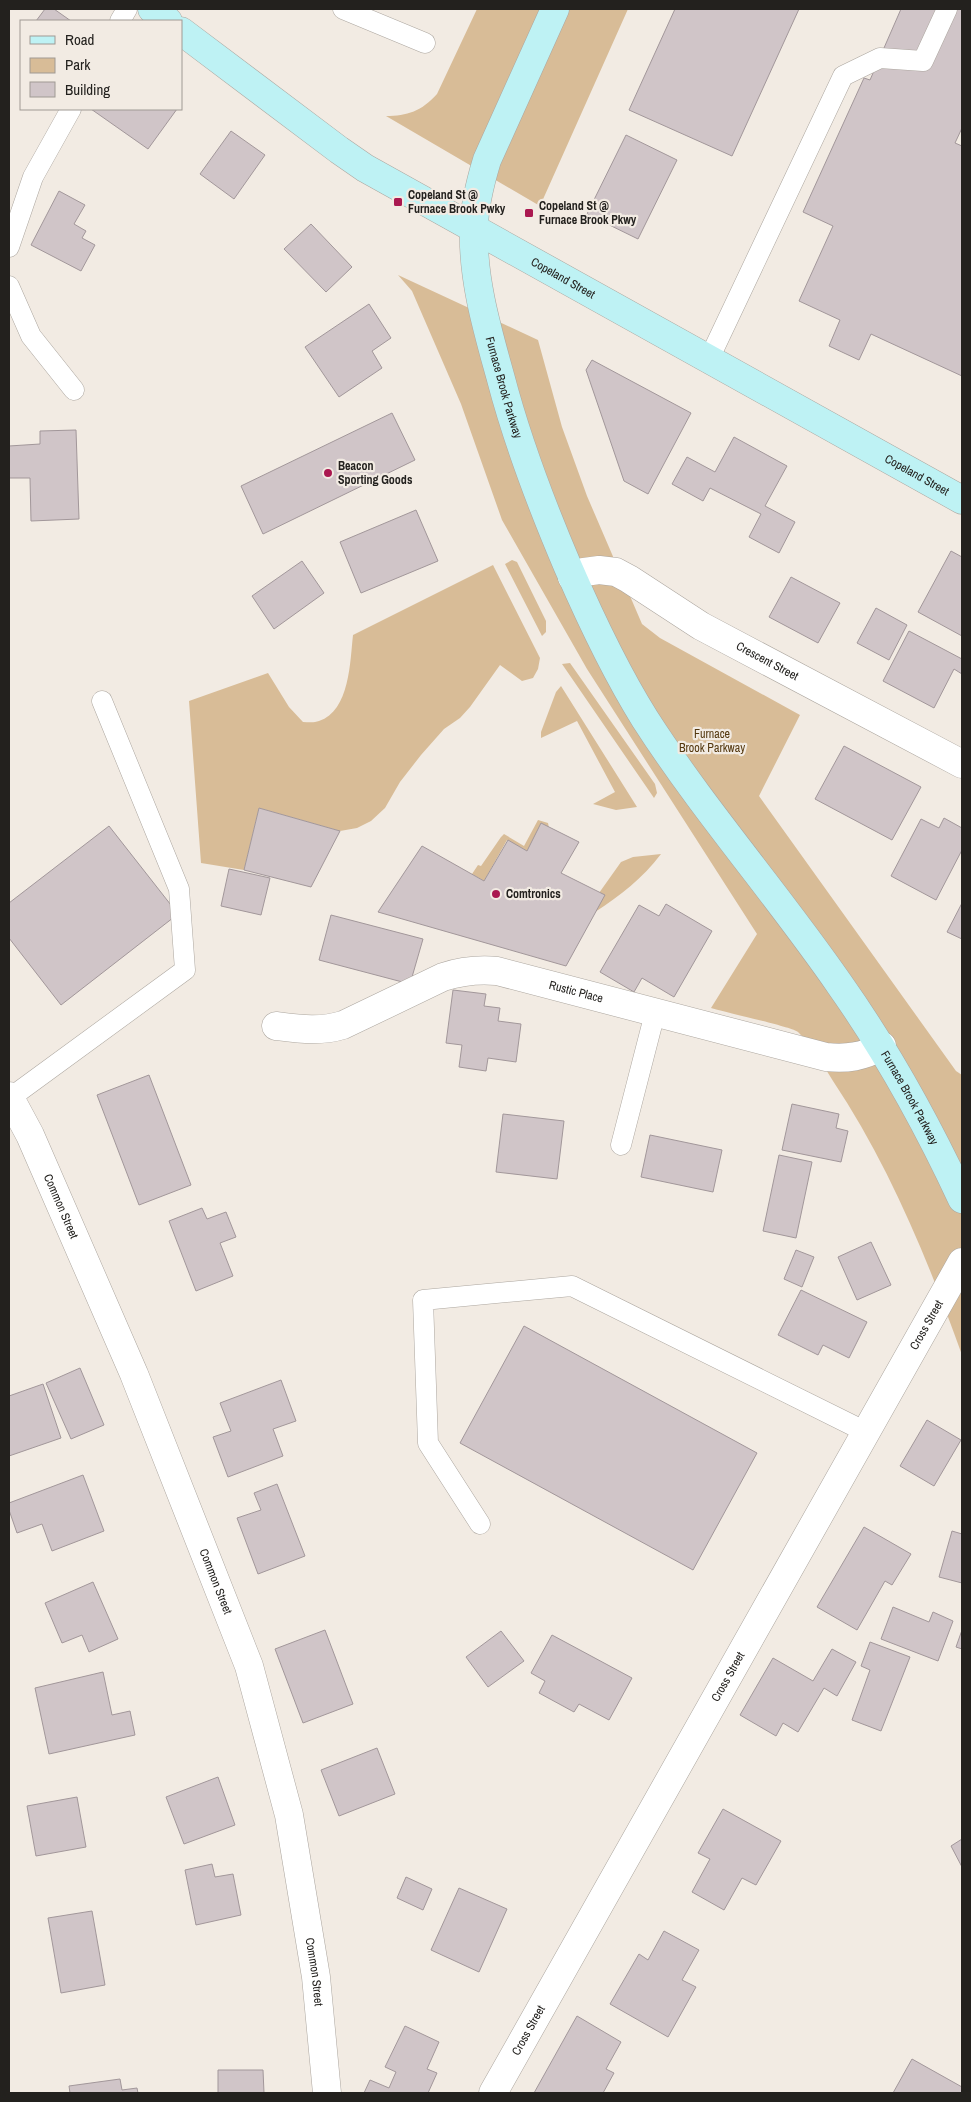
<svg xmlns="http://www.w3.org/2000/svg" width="971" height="2102" viewBox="0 0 971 2102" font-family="'Archivo Narrow',sans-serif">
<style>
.green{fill:#d8bc97}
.building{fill:#d0c5c8;stroke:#a2979a}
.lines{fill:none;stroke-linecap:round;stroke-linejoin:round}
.service-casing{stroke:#aca69f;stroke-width:21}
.minor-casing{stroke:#aca69f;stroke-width:29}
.tertiary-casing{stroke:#aca69f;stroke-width:29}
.secondary-casing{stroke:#aca69f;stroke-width:29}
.service{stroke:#fff;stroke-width:20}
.minor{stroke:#fff;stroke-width:28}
.tertiary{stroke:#fff;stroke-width:28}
.secondary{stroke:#bef2f4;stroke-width:28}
.poi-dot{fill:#aa1850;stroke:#f2ebe3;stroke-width:2}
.labels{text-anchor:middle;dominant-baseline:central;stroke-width:4.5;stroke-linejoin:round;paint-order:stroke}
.poi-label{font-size:12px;font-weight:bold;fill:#23211e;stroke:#f2ebe3;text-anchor:start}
.street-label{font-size:12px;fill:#23211e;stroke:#f2ebe3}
.park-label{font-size:12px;fill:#54380f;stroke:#f2ebe3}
</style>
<rect width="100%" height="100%" fill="#f2ebe3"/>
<path class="green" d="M 477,9 L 628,9 L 540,206 L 386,116 C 407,116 422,111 437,94 Z
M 398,275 L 538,340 L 562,427 L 587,496 L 642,624 L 660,638 L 800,715 L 759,796 L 956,1071 L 962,1075 L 962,1355 C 928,1260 889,1165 833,1081 C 823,1065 812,1045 798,1032 C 792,1027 724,1012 711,1008 L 757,934 L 587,669 L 502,520 L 461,404 L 412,291 Z
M 512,560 L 517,562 L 546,621 L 546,632 L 542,636 L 505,564 Z
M 493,565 L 540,658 L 538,669 L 533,678 L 522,681 L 500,665 L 470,707 L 460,718 L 444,729 L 421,755 L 400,782 L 385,808 L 371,821 L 357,828 L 340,831 L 259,808 L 244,870 L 201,863 L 189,701 L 268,673 L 289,707 L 303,722 C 308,722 314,723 319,721 C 350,711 350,661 353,635 Z
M 570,663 L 655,784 L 657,793 L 654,798 L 562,664 Z
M 561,686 L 637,807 L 616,810 L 593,804 L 615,792 L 577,721 L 541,738 L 541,732 L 556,692 Z
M 538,820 L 548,823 L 549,828 L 527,851 L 507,840 L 484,881 L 472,874 L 478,865 L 481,866 L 501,837 L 504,834 L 524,846 Z
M 661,854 C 642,879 621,895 595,912 L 599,893 L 621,862 L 633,857 Z"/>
<path class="building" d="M 45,9 L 54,9 L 71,21 L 36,21 Z
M 675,9 L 799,9 L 732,156 L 629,110 Z
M 901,9 L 962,9 L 962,128 L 955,143 L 962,146 L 962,376 L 871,334 L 859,360 L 829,346 L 840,320 L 799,301 L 833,226 L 803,212 L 864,78 L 870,80 Z
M 91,109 L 177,109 L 148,149 Z
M 231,131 L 265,155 L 234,199 L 200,174 Z
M 626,135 L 677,160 L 638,239 L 587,214 Z
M 59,191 L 85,205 L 74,224 L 86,231 L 82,238 L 95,245 L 81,271 L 31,245 Z
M 311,224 L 352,267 L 326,292 L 284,249 Z
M 369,304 L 391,338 L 372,351 L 382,368 L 339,397 L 305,347 Z
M 592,360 L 691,413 L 648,494 L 624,481 L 586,370 Z
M 392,413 L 415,460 L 263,534 L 241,486 Z
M 76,430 L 79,519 L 31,521 L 30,478 L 9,478 L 9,446 L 40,444 L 40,431 Z
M 734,437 L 787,466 L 765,506 L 795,522 L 779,553 L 749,537 L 761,514 L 710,488 L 703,501 L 672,484 L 687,457 L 715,472 Z
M 416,510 L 438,561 L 361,593 L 340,542 Z
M 951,551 L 962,557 L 962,636 L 918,612 Z
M 302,561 L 324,593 L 274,629 L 252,596 Z
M 791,577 L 840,603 L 818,643 L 769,617 Z
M 876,608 L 907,625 L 889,660 L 857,643 Z
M 909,631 L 962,659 L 962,674 L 954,669 L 934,708 L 883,681 Z
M 844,746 L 921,787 L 892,840 L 815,799 Z
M 259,808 L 340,831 L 311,887 L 244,870 Z
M 944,818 L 962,828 L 962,850 L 936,900 L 891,876 L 921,819 L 939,828 Z
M 541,823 L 579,842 L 561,873 L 605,895 L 566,966 L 378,912 L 422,846 L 484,881 L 508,840 L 527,851 Z
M 109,826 L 178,914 L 61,1005 L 9,938 L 9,903 Z
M 229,869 L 270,878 L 261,915 L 221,906 Z
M 962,903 L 962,939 L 947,932 Z
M 666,904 L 712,931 L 674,997 L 642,978 L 634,992 L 600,972 L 639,905 L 659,916 Z
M 331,915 L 423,939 L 410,984 L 319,960 Z
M 453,990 L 486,994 L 484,1006 L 500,1008 L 498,1021 L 521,1024 L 516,1062 L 488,1058 L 486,1071 L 459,1067 L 462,1045 L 446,1043 Z
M 149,1075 L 191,1185 L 139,1205 L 97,1095 Z
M 792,1104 L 839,1114 L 836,1128 L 848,1131 L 841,1162 L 782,1150 Z
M 503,1114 L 564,1121 L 557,1179 L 496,1172 Z
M 650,1135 L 722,1150 L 713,1192 L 641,1177 Z
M 779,1155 L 812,1162 L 796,1238 L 763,1231 Z
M 202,1208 L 207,1219 L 226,1212 L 236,1237 L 220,1243 L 233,1276 L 196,1291 L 169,1221 Z
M 871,1242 L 891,1285 L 857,1300 L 838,1257 Z
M 796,1250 L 814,1257 L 802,1287 L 784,1279 Z
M 801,1290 L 867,1322 L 849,1358 L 823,1345 L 818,1355 L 778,1335 Z
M 524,1326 L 757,1453 L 693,1570 L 460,1443 Z
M 80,1368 L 104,1425 L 71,1439 L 46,1383 Z
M 281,1380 L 296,1421 L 273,1429 L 283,1456 L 228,1477 L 213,1437 L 231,1431 L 220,1403 Z
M 43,1384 L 61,1438 L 9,1456 L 9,1396 Z
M 927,1420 L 961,1440 L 934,1486 L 900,1466 Z
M 83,1475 L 104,1531 L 52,1551 L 42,1524 L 17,1533 L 9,1510 L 9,1503 Z
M 277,1484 L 305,1556 L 258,1574 L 237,1518 L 261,1510 L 254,1493 Z
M 864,1527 L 911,1554 L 892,1585 L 885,1581 L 857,1630 L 817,1607 Z
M 952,1531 L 962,1534 L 962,1583 L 939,1577 Z
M 93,1582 L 118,1639 L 89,1652 L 82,1635 L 62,1643 L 45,1603 Z
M 893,1607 L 929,1622 L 933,1612 L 953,1621 L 938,1661 L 881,1639 Z
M 325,1630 L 353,1704 L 303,1723 L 275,1649 Z
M 962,1630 L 962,1649 L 956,1647 Z
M 501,1631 L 524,1661 L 488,1687 L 466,1657 Z
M 552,1635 L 632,1678 L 609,1720 L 579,1704 L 574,1712 L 539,1693 L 545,1681 L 531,1673 Z
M 870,1642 L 910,1657 L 881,1731 L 852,1720 L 870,1670 L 861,1666 Z
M 832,1649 L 856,1662 L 837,1696 L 824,1688 L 798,1732 L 783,1723 L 776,1736 L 740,1715 L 773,1658 L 813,1681 Z
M 103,1672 L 112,1715 L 130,1711 L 135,1735 L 49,1754 L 35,1688 Z
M 377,1748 L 395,1794 L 339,1816 L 321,1770 Z
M 218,1777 L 235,1825 L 184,1844 L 166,1797 Z
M 77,1797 L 86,1847 L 36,1856 L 27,1806 Z
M 723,1809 L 781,1841 L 756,1885 L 742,1878 L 724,1910 L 692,1892 L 710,1859 L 698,1853 Z
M 962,1839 L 962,1867 L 951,1846 Z
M 212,1864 L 215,1877 L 233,1874 L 241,1915 L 196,1925 L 185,1870 Z
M 406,1877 L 432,1889 L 423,1910 L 397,1898 Z
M 459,1888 L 507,1909 L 479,1972 L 431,1950 Z
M 92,1911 L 105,1985 L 61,1993 L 48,1918 Z
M 664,1931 L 699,1950 L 682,1980 L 696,1987 L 668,2037 L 610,2004 L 639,1954 L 648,1960 Z
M 577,2016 L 621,2042 L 606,2069 L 614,2073 L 603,2093 L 534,2093 Z
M 405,2026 L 439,2042 L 427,2069 L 437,2073 L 428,2093 L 364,2093 L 370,2080 L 389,2088 L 396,2072 L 385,2067 Z
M 912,2059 L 962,2087 L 962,2093 L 893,2093 Z
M 218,2070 L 263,2070 L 264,2093 L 218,2093 Z
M 120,2079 L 122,2090 L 137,2088 L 138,2093 L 70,2093 L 69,2086 Z"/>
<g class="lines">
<defs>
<path id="service" d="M 343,9 L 425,43
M 120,21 L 127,9
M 9,247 L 33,177 L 71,109
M 9,286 L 31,336 L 74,390
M 709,359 L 843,76 L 880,58 L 923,61 L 947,9
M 10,1098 L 185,970 L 179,889 L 102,701
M 621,1145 L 655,1013
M 480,1524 L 428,1443 L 423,1300 L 572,1286 L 866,1432"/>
<g id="minor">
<path id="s1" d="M 572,577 L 584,572 L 599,570 L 616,572 L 629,579 L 701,626 L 962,764"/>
<path id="s2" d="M 276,1026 C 300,1029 320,1032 343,1025 L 443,977 C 462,971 477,969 497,971 L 826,1057 C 847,1059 863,1057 882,1046"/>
<path id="s3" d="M 493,2093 L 962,1262"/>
</g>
<g id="tertiary">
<path id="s4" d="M 9,1096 L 30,1135 L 134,1374 L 249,1666 L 289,1815 L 316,1977 L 327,2093"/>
</g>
<g id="secondary">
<path d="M 152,9 L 168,21"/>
<path id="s5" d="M 555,9 L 487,160 C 480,183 474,206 474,229 C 472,279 488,332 501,379 C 518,444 542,506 568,567 C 591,620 615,671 645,719 C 704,811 778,895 840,985 C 888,1053 927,1124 962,1199"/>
<path id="s6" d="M 181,31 L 339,150 L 365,168 L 962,500"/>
</g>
</defs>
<use href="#service" class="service-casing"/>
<use href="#minor" class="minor-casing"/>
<use href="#tertiary" class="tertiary-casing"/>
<use href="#secondary" class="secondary-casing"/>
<use href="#service" class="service"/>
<use href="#minor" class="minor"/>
<use href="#tertiary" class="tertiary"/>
<use href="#secondary" class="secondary"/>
</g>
<g class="poi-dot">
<rect x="393" y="197" width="10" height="10" rx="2.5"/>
<rect x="524" y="208" width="10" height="10" rx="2.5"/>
<circle cx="328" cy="473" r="5"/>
<circle cx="496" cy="894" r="5"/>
</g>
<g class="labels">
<g class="poi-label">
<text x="408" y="195">Copeland St @<tspan x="408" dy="14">Furnace Brook Pwky</tspan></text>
<text x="539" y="206">Copeland St @<tspan x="539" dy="14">Furnace Brook Pkwy</tspan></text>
<text x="338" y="466">Beacon<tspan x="338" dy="14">Sporting Goods</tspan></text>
<text x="506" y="894">Comtronics</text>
</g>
<g class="street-label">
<text stroke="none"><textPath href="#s6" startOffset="456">Copeland Street</textPath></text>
<text stroke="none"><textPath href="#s5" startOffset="398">Furnace Brook Parkway</textPath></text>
<text stroke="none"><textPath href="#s6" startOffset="861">Copeland Street</textPath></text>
<text stroke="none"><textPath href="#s1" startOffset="221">Crescent Street</textPath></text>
<text stroke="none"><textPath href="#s2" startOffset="315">Rustic Place</textPath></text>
<text stroke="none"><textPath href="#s5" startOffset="1222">Furnace Brook Parkway</textPath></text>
<text stroke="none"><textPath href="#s4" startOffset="122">Common Street</textPath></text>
<text stroke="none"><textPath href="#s3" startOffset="882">Cross Street</textPath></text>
<text stroke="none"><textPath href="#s4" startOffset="528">Common Street</textPath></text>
<text stroke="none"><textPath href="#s3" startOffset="478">Cross Street</textPath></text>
<text stroke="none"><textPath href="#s4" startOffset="932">Common Street</textPath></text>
<text stroke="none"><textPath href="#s3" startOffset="72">Cross Street</textPath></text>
</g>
<g class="park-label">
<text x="712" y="734">Furnace<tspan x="712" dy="14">Brook Parkway</tspan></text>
</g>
</g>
<rect width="971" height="2102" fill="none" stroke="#23211e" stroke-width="20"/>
<rect x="20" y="20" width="162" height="90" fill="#f2ebe3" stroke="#9f9a94"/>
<rect x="30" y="36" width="25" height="8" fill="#bef2f4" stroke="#9f9a94"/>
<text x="65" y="45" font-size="15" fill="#23211e">Road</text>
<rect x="30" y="58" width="25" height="15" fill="#d8bc97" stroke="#9f9a94"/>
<text x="65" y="70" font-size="15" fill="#23211e">Park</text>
<rect x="30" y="82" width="25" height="15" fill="#d0c5c8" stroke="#9f9a94"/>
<text x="65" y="95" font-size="15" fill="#23211e">Building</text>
</svg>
